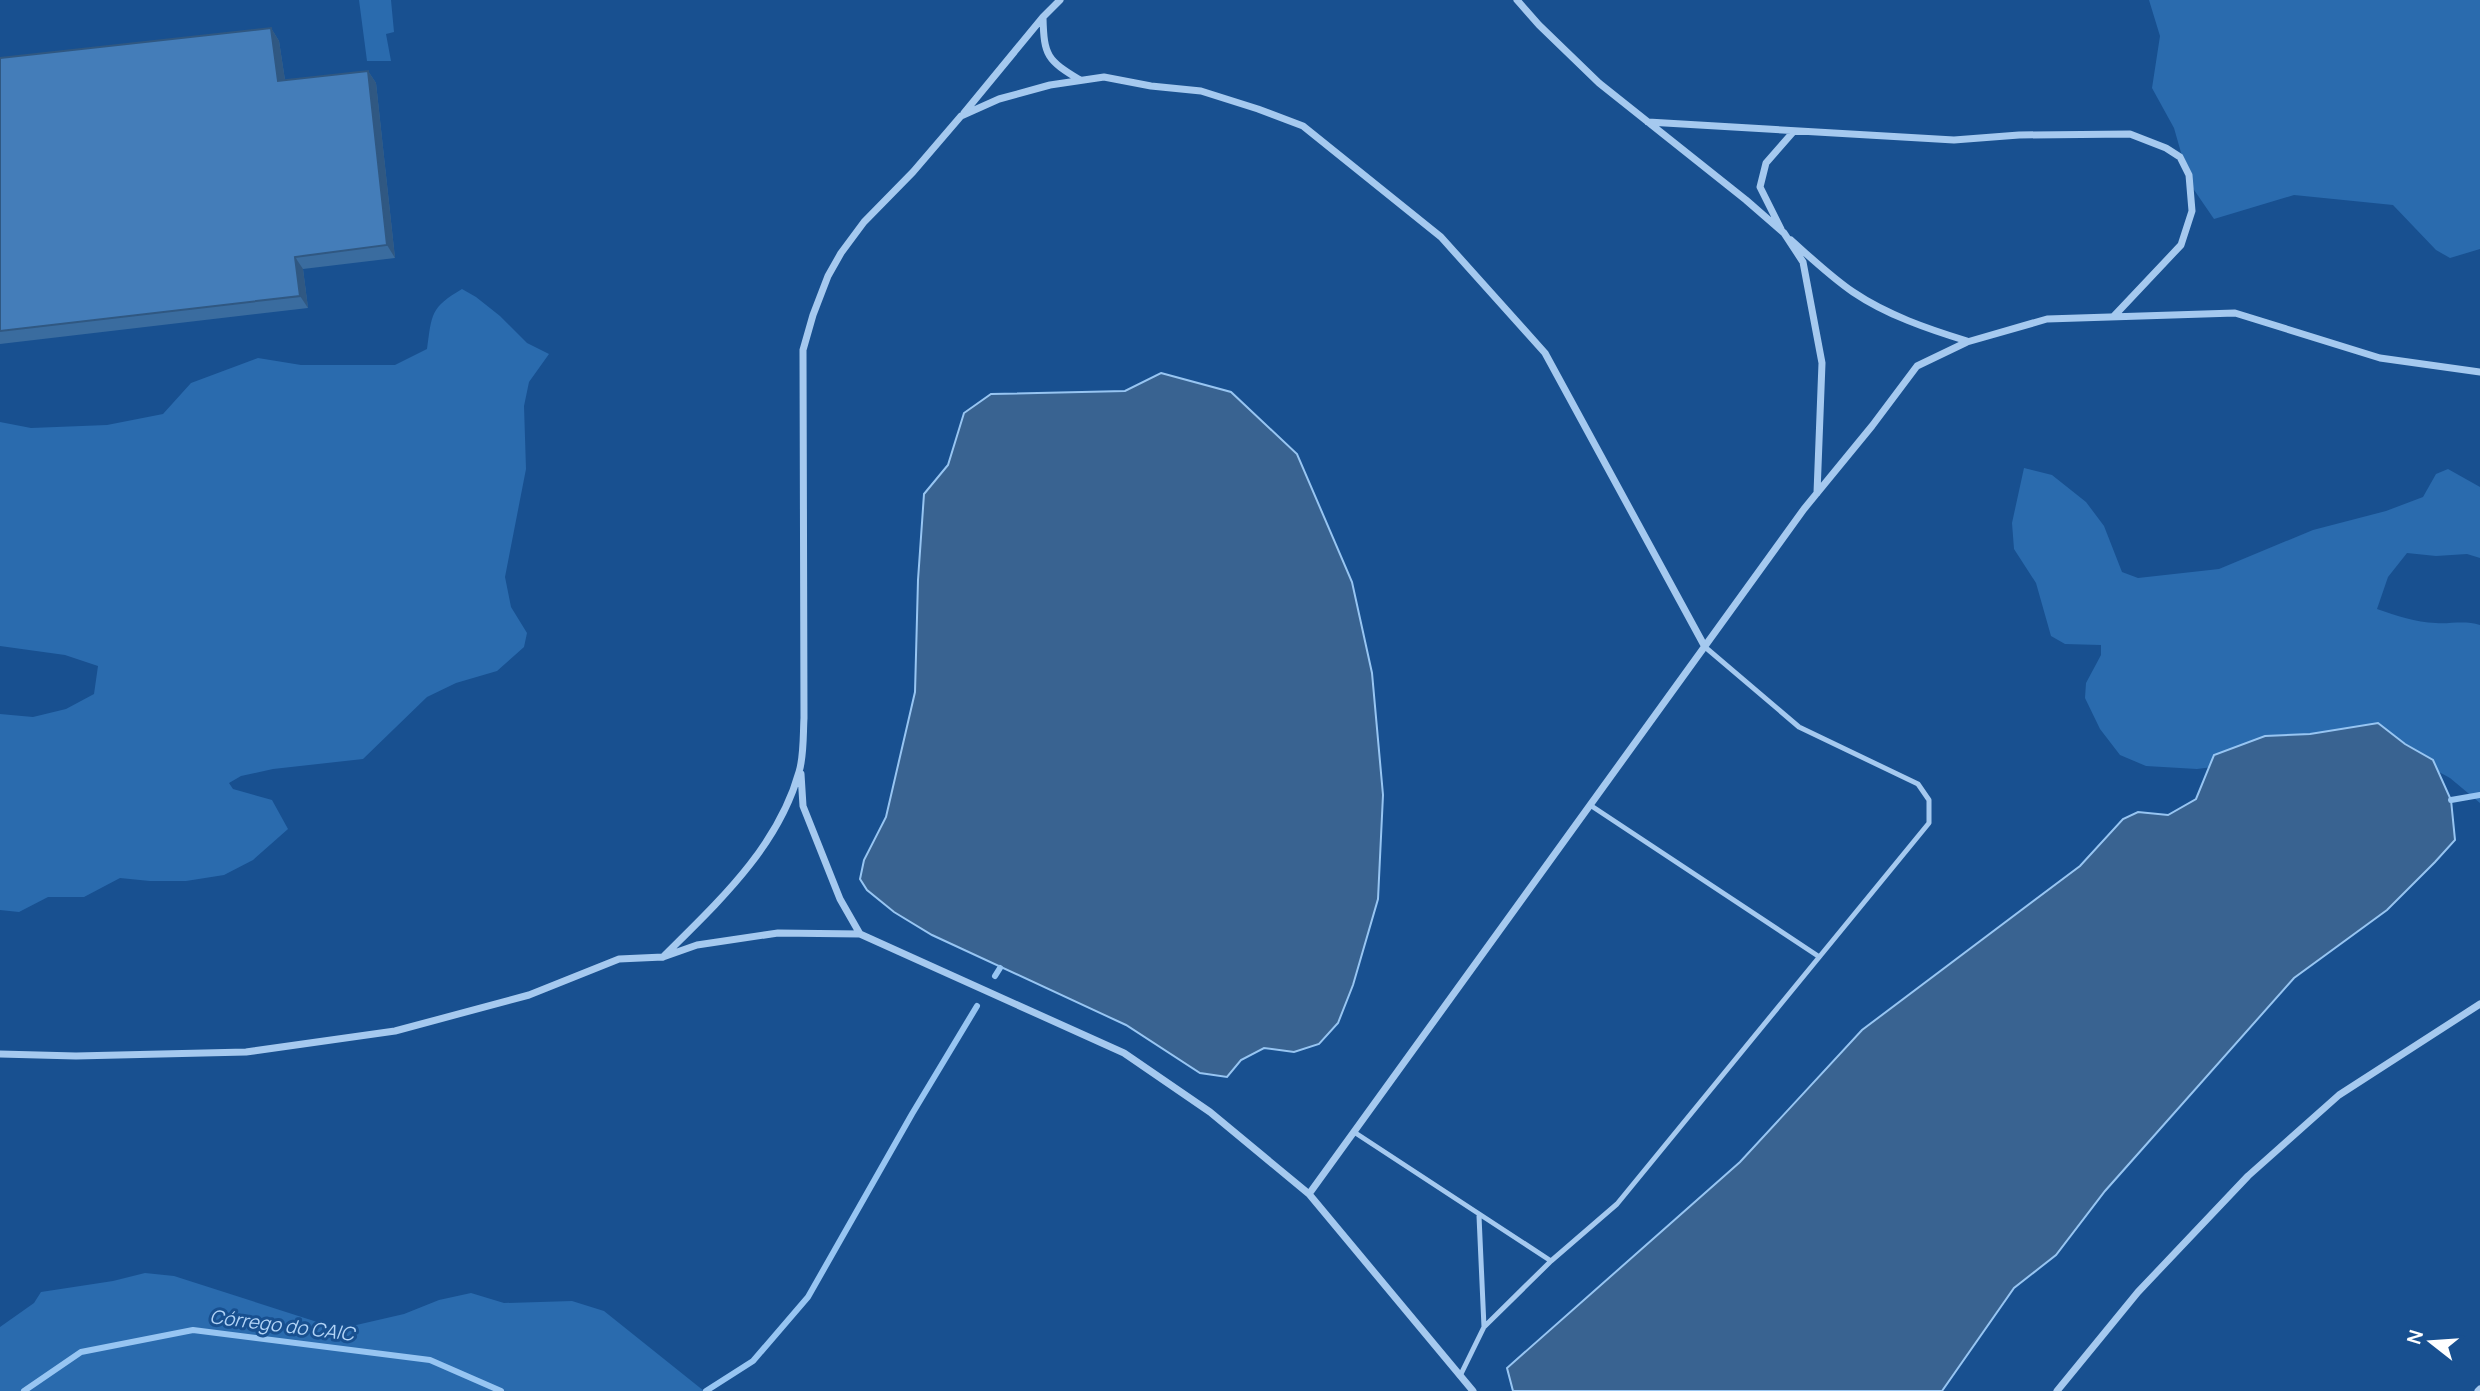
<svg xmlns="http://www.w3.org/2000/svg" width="2480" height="1391" viewBox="0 0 2480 1391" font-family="Manrope,sans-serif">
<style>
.green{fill:#2a6bae}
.water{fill:#396391;stroke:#97c5f2;stroke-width:2}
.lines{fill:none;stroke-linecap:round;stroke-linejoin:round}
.stream{stroke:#97c5f2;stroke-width:6}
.lane{stroke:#a5c9ef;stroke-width:5}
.street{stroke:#a5c9ef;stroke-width:7}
.wall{fill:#3a6c9f}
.shaded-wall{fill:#305882}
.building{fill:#447db9;stroke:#305882;stroke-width:2}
.labels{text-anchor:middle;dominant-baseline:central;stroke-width:6;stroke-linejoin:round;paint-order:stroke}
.water-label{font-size:19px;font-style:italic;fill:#b1d3f6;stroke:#185090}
</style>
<rect width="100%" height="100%" fill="#185090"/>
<path class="green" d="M 359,0 L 391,0 L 394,32 L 386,34 L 391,61 L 367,61 Z
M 2149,0 L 2480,0 L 2480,249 L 2450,258 L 2436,250 L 2393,205 L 2294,195 L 2214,219 L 2190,184 L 2174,128 L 2152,88 L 2160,36 Z
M 462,289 L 476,297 L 500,316 L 527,343 L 549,354 L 529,382 L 524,406 L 526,469 L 505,577 L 511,607 L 527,633 L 524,647 L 497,671 L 456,683 L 427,697 L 363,759 L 273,769 L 241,776 L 229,783 L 233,789 L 272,800 L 288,829 L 253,860 L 224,875 L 186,881 L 150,881 L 120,878 L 84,897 L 48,897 L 19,912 L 0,910 L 0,714 L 33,717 L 66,709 L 94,694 L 98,666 L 65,655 L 0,646 L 0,422 L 31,428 L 107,425 L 163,414 L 191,383 L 258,358 L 301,365 L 395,365 L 427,349 C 432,314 430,308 462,289 Z
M 2024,468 L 2052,475 L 2086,502 L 2104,526 L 2122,572 L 2138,578 L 2219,569 L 2313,530 L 2386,511 L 2423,497 L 2436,474 L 2448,469 L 2480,487 L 2480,558 L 2467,554 L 2436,556 L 2407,553 L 2388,577 L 2377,609 C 2397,616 2415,622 2436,623 C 2451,624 2465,620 2480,625 L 2480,803 L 2450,778 L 2399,750 L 2275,759 L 2197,769 L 2146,766 L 2120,755 L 2100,729 L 2085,698 L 2086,683 L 2101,655 L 2101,645 L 2065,644 L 2051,636 L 2036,583 L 2014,549 L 2012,523 Z
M 145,1273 L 174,1276 L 339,1329 L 404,1314 L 439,1300 L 471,1293 L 504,1303 L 572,1301 L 604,1311 L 704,1391 L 0,1391 L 0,1327 L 34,1303 L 41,1292 L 113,1281 Z"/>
<path class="water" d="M 1161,373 L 1231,392 L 1297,454 L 1352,582 L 1372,673 L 1383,795 L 1378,899 L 1353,985 L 1338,1023 L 1319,1044 L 1294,1052 L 1264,1048 L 1241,1060 L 1227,1077 L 1200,1073 L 1126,1025 L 932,935 L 894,912 L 867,890 L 860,879 L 864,860 L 886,817 L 915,692 L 918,580 L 924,494 L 948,465 L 964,413 L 991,394 L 1125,391 Z
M 2378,723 L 2405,744 L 2433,760 L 2451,800 L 2455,840 L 2435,862 L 2387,910 L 2294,978 L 2105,1191 L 2056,1255 L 2014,1288 L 1942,1391 L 1513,1391 L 1507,1368 L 1740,1162 L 1862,1030 L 2080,866 L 2123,819 L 2138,812 L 2168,815 L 2196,799 L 2214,755 L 2265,736 L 2310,734 Z"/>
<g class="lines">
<path class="stream" d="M 2451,800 L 2480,795
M 995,976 L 1000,968
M 24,1391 L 81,1352 L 193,1330 L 430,1360 L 501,1391
M 706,1391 L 753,1361 L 808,1297 L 912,1114 L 977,1006"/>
<path class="lane" d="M 1590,805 L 1818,956
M 1354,1132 L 1551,1261
M 1479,1216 L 1484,1327
M 1460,1376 L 1484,1327 L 1551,1261 L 1617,1204 L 1929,823 L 1929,800 L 1918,784 L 1799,727 L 1705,647"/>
<path class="street" d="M 1517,0 L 1539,25 L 1599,83 L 1746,200 L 1784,233 L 1803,262 L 1822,363 L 1817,493
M 1043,18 C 1044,56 1047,60 1080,80
M 964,113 L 1043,17 L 1060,0
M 1648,122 L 1954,140 L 2019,135 L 2130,134 L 2166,148 L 2180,157 L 2189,175 L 2192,211 L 2181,245 L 2114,316
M 1781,229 L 1760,187 L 1766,163 L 1794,131
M 1791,240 C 1811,258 1831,277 1853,292 C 1887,315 1928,329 1967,341
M 801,774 L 803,806 L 840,899 L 860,934
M 663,957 C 717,903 778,848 799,772 C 804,756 803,735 804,718 L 803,350 L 813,315 L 828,276 L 841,253 L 864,222 L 913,172 L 961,116 L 999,99 L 1050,85 L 1104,77 L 1151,86 L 1201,91 L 1258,109 L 1303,126 L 1441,237 L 1545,353 L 1705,647
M 0,1054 L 76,1056 L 246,1052 L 395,1031 L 529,995 L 619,959 L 663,957 L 697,945 L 778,933 L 860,934 L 1124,1053 L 1210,1112 L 1309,1194 L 1473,1391
M 1309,1194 L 1804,509 L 1872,426 L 1917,366 L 1967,342 L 2047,319 L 2235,313 L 2380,358 L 2480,372
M 2057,1391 L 2138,1292 L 2248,1176 L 2339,1095 L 2480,1004
M 2478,1391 L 2480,1389"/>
</g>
<path class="wall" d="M 271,28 L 279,41 L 285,80 L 368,71 L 376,83 L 395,258 L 303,269 L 308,308 L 0,344 L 0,58 Z"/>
<path class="shaded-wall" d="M 271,28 L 279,41 L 287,93 L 278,81 Z
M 368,71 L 376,83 L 395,258 L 387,245 Z
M 295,257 L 303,269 L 308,308 L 300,296 Z"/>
<path class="building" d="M 271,28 L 278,81 L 368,71 L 387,245 L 295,257 L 300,296 L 0,331 L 0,58 Z"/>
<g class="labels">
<g class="water-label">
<text transform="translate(282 1325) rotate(7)">Córrego do CAIC</text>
</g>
</g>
<g transform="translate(2431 1342) rotate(287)" stroke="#185090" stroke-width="5" paint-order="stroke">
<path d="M0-5L12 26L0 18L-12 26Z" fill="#ffffff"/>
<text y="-10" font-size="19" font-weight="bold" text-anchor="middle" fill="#ffffff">N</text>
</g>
</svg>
